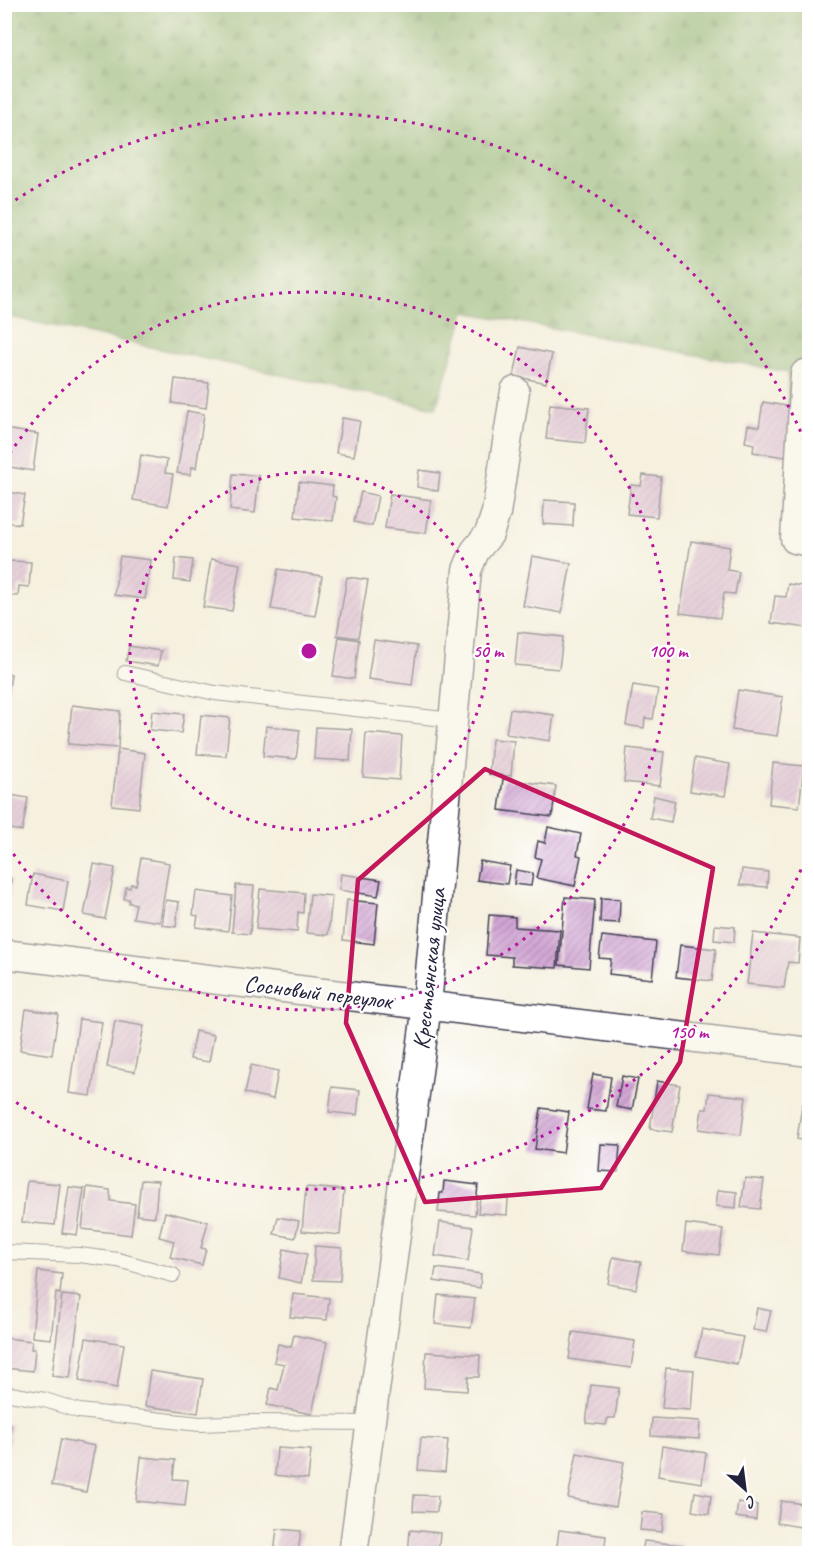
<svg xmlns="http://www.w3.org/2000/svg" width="814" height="1558" viewBox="0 0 814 1558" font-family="Caveat,sans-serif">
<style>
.forest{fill:url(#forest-firs);stroke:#506750;stroke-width:1.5}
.building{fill:url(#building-hatch)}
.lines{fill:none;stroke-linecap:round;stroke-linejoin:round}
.lane-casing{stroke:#424154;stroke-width:16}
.street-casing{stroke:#424154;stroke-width:31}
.lane{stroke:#fff;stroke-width:14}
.street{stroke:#fff;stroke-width:28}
.marked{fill:none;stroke:#c2185b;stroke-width:4.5;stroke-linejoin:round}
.ring{fill:none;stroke:#b5179e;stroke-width:3;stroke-dasharray:3 6}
.labels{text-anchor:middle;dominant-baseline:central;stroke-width:4.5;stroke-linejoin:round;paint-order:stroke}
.street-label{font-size:24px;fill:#22223b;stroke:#fff}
.centre{fill:#b5179e;stroke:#fff;stroke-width:3}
.ring-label{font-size:18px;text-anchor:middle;font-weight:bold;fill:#b5179e;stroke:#fff;stroke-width:4.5;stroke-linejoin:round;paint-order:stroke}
</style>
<defs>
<pattern id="forest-firs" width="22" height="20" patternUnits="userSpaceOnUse" patternTransform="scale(1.5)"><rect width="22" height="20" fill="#7dac66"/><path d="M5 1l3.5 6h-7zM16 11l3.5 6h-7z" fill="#668c55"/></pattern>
<pattern id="building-hatch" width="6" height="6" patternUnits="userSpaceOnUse" patternTransform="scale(1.5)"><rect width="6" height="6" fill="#d2a6d4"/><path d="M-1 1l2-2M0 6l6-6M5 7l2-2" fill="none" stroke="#aa87ad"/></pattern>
</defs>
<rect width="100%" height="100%" fill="#fff"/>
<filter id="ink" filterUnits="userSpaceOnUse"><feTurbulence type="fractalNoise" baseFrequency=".0167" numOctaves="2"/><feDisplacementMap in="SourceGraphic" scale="12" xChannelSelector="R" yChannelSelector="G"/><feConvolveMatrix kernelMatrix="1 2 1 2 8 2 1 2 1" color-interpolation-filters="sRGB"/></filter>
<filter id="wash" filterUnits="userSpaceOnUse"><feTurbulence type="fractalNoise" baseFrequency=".008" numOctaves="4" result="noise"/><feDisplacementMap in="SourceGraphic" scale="24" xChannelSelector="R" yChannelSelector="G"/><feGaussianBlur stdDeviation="1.35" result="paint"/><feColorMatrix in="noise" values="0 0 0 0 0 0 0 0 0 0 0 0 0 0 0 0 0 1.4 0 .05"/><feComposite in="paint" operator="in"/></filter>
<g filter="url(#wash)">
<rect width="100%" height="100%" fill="#f5f0df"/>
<path class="forest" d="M 5,5 L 809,5 L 809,531 L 789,522 L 788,372 L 465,312 L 436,408 L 5,316 Z"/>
<g id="blocks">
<path class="building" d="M 520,347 L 552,354 L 546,383 L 514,376 Z
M 175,379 L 209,383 L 206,408 L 172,403 Z
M 763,402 L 793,407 L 785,457 L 753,452 L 754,444 L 745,442 L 748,425 L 759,427 Z
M 550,404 L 589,408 L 585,443 L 546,439 Z
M 187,411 L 204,414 L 196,468 L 192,467 L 190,475 L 177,473 Z
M 342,418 L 360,421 L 354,456 L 336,453 Z
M 4,429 L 38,434 L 33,471 L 4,466 Z
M 141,455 L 167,460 L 165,473 L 173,474 L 168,506 L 133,500 Z
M 419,470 L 440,473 L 438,491 L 417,487 Z
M 233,474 L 259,476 L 255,513 L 230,510 Z
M 643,475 L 661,477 L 657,517 L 627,514 L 631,485 L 641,486 Z
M 299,482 L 333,486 L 332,496 L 336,497 L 333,521 L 295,517 Z
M 4,491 L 25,495 L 20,524 L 4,522 Z
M 361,492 L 378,496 L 372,526 L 354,522 Z
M 390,494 L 431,500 L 426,533 L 385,528 Z
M 544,500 L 574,502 L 573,526 L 543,524 Z
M 691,541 L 730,547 L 727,570 L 739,572 L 735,594 L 724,593 L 720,618 L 680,613 Z
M 120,556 L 151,560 L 145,599 L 114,595 Z
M 532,556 L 571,563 L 562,613 L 523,606 Z
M 176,558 L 193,560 L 190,582 L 174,580 Z
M 211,559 L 240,564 L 232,611 L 203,607 Z
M 9,561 L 31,562 L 29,587 L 19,586 L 18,596 L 4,595 L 4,564 L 8,565 Z
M 278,569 L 322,576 L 315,616 L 271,609 Z
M 347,577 L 368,580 L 358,638 L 337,635 Z
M 788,584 L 810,587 L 808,628 L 771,623 L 775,596 L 786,597 Z
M 518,632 L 563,637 L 559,669 L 515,665 Z
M 339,637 L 359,640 L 354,679 L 333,676 Z
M 374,640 L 417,646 L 412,685 L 368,679 Z
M 129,646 L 161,651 L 158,666 L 126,661 Z
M 4,672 L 11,674 L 8,694 L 4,693 Z
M 633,685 L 658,689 L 653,719 L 645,718 L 644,728 L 626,725 Z
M 738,690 L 783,697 L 777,736 L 732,730 Z
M 72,705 L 120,711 L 118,748 L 68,744 Z
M 510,709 L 554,715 L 550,741 L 506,734 Z
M 152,711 L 184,714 L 181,733 L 150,730 Z
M 201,715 L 230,718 L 226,756 L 197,754 Z
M 266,726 L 300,730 L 296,759 L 263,756 Z
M 316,727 L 352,729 L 350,761 L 314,759 Z
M 366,733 L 402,736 L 399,780 L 363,777 Z
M 492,739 L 514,741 L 511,776 L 489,774 Z
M 627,748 L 664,752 L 660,786 L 624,782 Z
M 118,749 L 145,753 L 139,808 L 112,805 Z
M 695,758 L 730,764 L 725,796 L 690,791 Z
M 773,763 L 804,766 L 799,807 L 769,804 Z
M 503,779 L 556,786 L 552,817 L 499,810 Z
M 4,794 L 28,798 L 22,831 L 4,828 Z
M 654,796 L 675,801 L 671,822 L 650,818 Z
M 548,827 L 581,834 L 577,855 L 581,856 L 575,886 L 536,878 L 541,859 L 535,857 L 538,841 L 545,843 Z
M 141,858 L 169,863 L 160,922 L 133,918 L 136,904 L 129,903 L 129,899 L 124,899 L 126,887 L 130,888 L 131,884 L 136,885 Z
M 480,861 L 510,866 L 507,884 L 477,880 Z
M 94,864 L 115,868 L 105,919 L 84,915 Z
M 742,869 L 768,872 L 767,887 L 740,885 Z
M 516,870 L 533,873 L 531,886 L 514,884 Z
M 33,874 L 68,881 L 63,911 L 28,905 Z
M 341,874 L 381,880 L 378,896 L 339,890 Z
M 4,878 L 11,879 L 9,900 L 4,899 Z
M 236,885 L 254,886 L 250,934 L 232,932 Z
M 260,889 L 304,893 L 303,913 L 298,912 L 297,932 L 256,929 Z
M 196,891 L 232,896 L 228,931 L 196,927 L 198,916 L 193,915 Z
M 310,894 L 332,896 L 328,935 L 306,933 Z
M 565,897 L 595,900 L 589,968 L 559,965 Z
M 601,898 L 620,899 L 619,923 L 600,922 Z
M 166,900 L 179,902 L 176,927 L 162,925 Z
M 347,900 L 378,903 L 374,944 L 343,940 Z
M 489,915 L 515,917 L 515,927 L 560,930 L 557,968 L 512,965 L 512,957 L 486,955 Z
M 715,925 L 735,927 L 734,942 L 714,940 Z
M 753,933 L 800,938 L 798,963 L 788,962 L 784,988 L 747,984 Z
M 602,936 L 656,942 L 652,979 L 609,974 L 611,959 L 599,958 Z
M 680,945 L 716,949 L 712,981 L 676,977 Z
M 26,1009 L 58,1014 L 52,1055 L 20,1050 Z
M 79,1019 L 102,1022 L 91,1096 L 69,1093 Z
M 115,1021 L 144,1026 L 135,1072 L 107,1067 Z
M 195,1031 L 214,1035 L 209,1062 L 190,1059 Z
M 251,1065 L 278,1071 L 273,1099 L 245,1093 Z
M 593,1074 L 611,1077 L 606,1111 L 587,1109 Z
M 622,1076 L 638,1079 L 632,1110 L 616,1107 Z
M 657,1081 L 680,1085 L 672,1132 L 650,1129 Z
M 332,1087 L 360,1090 L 357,1115 L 329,1112 Z
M 709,1093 L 746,1097 L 741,1135 L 699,1129 L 702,1109 L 707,1109 Z
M 802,1105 L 810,1106 L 810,1141 L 797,1139 Z
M 541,1108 L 569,1112 L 563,1153 L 535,1149 Z
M 601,1144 L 620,1145 L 618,1172 L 599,1171 Z
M 745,1178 L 764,1180 L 760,1209 L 741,1207 Z
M 141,1180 L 158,1181 L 155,1217 L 137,1215 Z
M 27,1181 L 60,1184 L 55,1225 L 22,1222 Z
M 444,1181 L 478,1185 L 475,1215 L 438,1212 L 440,1193 L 443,1193 Z
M 69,1187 L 84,1189 L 77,1235 L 62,1233 Z
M 87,1187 L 110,1190 L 111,1201 L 135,1204 L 131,1235 L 82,1229 Z
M 306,1187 L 344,1190 L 340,1235 L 302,1231 Z
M 718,1190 L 737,1192 L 736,1208 L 716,1206 Z
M 480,1197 L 508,1199 L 507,1215 L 478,1213 Z
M 165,1212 L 208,1222 L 201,1248 L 206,1249 L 202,1265 L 170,1257 L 174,1241 L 159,1237 Z
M 278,1217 L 299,1221 L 295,1238 L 274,1234 Z
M 440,1222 L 473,1227 L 468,1261 L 435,1256 Z
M 686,1224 L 723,1229 L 719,1255 L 683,1251 Z
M 315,1246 L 342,1248 L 340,1281 L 313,1280 Z
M 284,1249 L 307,1254 L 301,1283 L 279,1278 Z
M 613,1257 L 641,1262 L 636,1289 L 608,1284 Z
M 436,1268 L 481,1274 L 480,1288 L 434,1281 Z
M 38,1271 L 62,1274 L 60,1294 L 56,1293 L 51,1339 L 32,1337 Z
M 293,1294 L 329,1298 L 327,1320 L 290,1317 Z
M 62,1295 L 81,1297 L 70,1378 L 52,1376 Z
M 438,1295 L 475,1299 L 471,1328 L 435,1324 Z
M 757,1308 L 771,1311 L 766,1332 L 753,1330 Z
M 702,1329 L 743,1337 L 737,1364 L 696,1356 Z
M 573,1332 L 635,1341 L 631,1368 L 569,1359 Z
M 294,1335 L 327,1342 L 312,1414 L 267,1405 L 271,1388 L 278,1390 L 284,1364 L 274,1362 L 278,1344 L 291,1347 Z
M 4,1338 L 32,1341 L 31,1349 L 35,1349 L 33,1371 L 4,1368 Z
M 86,1338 L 124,1344 L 117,1388 L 79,1381 Z
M 426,1352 L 480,1355 L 479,1377 L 468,1377 L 467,1391 L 424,1388 Z
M 666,1368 L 694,1370 L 691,1410 L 662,1408 Z
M 150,1371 L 203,1379 L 198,1413 L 145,1406 Z
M 591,1385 L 619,1388 L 615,1418 L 608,1418 L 606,1425 L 586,1423 Z
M 652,1418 L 700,1421 L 699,1439 L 651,1436 Z
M 4,1424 L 11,1425 L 7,1456 L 4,1456 Z
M 421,1438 L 448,1440 L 445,1472 L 418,1470 Z
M 61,1439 L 95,1446 L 86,1492 L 52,1485 Z
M 662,1446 L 706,1453 L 702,1483 L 658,1476 Z
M 277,1448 L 311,1450 L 308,1479 L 275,1475 Z
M 577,1453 L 624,1462 L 616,1507 L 568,1498 Z
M 141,1457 L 175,1460 L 173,1479 L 188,1480 L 185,1506 L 136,1501 Z
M 695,1492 L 711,1495 L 709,1514 L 692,1511 Z
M 414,1495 L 438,1496 L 437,1512 L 413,1511 Z
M 781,1501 L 804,1504 L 800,1527 L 777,1523 Z
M 738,1502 L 757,1505 L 756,1520 L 736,1517 Z
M 642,1512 L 664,1514 L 662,1532 L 640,1530 Z
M 277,1529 L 301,1531 L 298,1554 L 274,1554 Z
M 410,1530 L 440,1533 L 438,1554 L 408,1554 Z
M 559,1530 L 606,1536 L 604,1554 L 556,1554 Z
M 644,1541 L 682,1545 L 681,1554 L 642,1554 Z"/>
</g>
</g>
<g filter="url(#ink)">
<use href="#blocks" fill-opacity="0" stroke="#424154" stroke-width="1.5"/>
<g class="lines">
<defs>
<path id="lane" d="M 125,673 L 215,693 L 452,720
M 4,1252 L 79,1255 L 118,1260 L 173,1275
M 4,1393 L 45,1400 L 79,1411 L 200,1424 L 252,1422 L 371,1423"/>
<path id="street" d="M 805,374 L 795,539 L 810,542
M 4,954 L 810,1052
M 353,1554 L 427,1005 L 467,570 L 475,551 L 489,534 L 496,513 L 515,391"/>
</defs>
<use href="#lane" class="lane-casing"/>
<use href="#street" class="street-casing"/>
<use href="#lane" class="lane"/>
<use href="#street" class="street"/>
</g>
</g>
<path d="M0 0H814V1558H0ZM 485,769 L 713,868 L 680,1062 L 601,1188 L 425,1202 L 346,1023 L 358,880 Z" fill="#f5f0df" fill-opacity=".55" fill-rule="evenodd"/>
<path class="marked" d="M 485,769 L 713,868 L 680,1062 L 601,1188 L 425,1202 L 346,1023 L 358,880 Z"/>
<g class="ring">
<circle cx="309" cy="651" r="179"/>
<path d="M5 461A359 359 0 1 1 5 841"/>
<path d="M808 853A538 538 0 0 1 8 1097M8 205A538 538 0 0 1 808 449"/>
</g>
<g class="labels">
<g class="street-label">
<text transform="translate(429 969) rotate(-84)">Крестьянская улица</text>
<text transform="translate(318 992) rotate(7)">Сосновый переулок</text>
</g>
</g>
<circle cx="309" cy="651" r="9" class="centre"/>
<g class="ring-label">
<text x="488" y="657">50 m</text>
<text x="668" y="657">100 m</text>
<text x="689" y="1038">150 m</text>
</g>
<rect width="814" height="1558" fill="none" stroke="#fff" stroke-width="24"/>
<g transform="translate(745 1489) rotate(152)" stroke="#ffffff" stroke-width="4.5" paint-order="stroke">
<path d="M0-4.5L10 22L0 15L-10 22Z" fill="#22223b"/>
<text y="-9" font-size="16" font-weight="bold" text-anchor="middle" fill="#22223b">С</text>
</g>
</svg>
